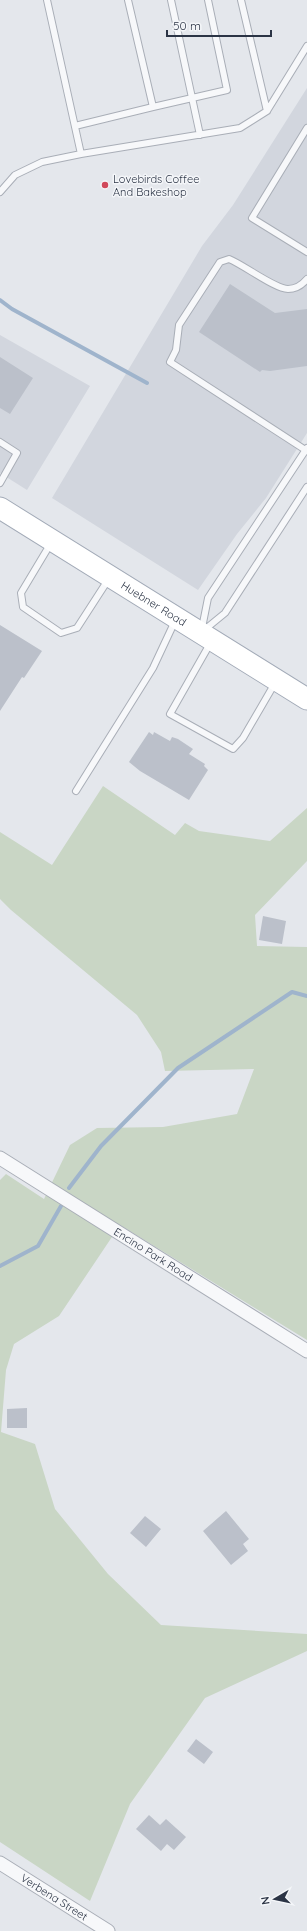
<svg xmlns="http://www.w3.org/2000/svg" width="307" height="1931" viewBox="0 0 307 1931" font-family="Quicksand,sans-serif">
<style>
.built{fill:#d2d6de}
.green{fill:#c9d6c5}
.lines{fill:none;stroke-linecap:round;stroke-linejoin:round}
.stream{stroke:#9fb4cc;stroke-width:4}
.building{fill:#bbc0ca}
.service-casing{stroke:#a9aeb7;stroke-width:8}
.minor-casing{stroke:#a9aeb7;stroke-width:15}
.primary-casing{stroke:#a3abb8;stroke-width:23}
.service{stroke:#f7f8fa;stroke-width:6}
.minor{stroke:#f7f8fa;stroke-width:13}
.primary{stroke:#fff;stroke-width:21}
.poi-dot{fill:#d1495b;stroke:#f4f6f9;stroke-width:1.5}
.labels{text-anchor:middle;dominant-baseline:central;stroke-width:3;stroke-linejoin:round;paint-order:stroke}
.poi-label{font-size:11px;fill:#2b3445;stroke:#f4f6f9;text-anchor:start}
.street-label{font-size:11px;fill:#2b3445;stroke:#f4f6f9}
</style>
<rect width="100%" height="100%" fill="#e4e7ec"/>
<path class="built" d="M 307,88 L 307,433 L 266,498 L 237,534 L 198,590 L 52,498 L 202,246 L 233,205 Z
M 0,335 L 90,386 L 27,490 L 0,473 Z"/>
<path class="green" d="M 103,786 L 175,835 L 185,823 L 199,831 L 270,841 L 307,808 L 307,861 L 255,915 L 257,946 L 307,947 L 307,1340 L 120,1225 L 59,1316 L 14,1344 L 6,1370 L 1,1432 L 35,1444 L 55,1509 L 108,1574 L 161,1625 L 307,1634 L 307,1651 L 205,1698 L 130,1804 L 90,1901 L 0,1842 L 0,1180 L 6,1174 L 44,1199 L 70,1145 L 97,1128 L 163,1127 L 237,1114 L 254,1069 L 165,1071 L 161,1052 L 137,1015 L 11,910 L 0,899 L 0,832 L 52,865 Z"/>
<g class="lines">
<path class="stream" d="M 0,300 L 12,309 L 147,383
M 69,1188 L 101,1146 L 178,1068 L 292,992 L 307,996
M 0,1266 L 38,1246 L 61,1206"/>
</g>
<path class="building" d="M 230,284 L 275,313 L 307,309 L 307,366 L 270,371 L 262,370 L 260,372 L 199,332 Z
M 0,357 L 33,378 L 10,414 L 0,408 Z
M 0,625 L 42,651 L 24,678 L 22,677 L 0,711 Z
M 149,732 L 153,735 L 154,732 L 170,741 L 172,737 L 178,739 L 193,749 L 189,754 L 205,764 L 204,766 L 208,770 L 189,800 L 140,771 L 129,762 Z
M 263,916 L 286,921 L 282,944 L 259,940 Z
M 27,1408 L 27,1428 L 7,1428 L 7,1409 Z
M 226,1511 L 249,1539 L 243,1544 L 248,1551 L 231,1565 L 203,1531 Z
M 145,1516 L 161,1529 L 146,1547 L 130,1533 Z
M 196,1739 L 213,1752 L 204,1764 L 187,1751 Z
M 149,1815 L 160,1825 L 166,1819 L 186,1837 L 174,1850 L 167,1844 L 161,1851 L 136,1829 Z"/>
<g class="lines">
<defs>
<path id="service" d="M 47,0 L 81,154
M 128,0 L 153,107 L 227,90 L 208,0
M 171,0 L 200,135
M 241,0 L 267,111
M 75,126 L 153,107
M 307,128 L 252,218 L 307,252
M 0,192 L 15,175 L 42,162 L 81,154 L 240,128 L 267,111 L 307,46
M 307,279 C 302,285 296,289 288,289 C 275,289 244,265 229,259 L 220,262 L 179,325 L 176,350 L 170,362 L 307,451
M 0,442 L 17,453 L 0,483
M 51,543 L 21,593 L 23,607 L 61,633 L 77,628 L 108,580
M 202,628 L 208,598 L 307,448
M 203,631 L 225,613 L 307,487
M 211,642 L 170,714 L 233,749 L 243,738 L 275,683
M 76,791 L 153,668 L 175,621"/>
<g id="minor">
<path id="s1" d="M 0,1158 L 307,1351"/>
<path id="s2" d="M 0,1863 L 108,1931"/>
</g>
<g id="primary">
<path id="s3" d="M 0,508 L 307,699"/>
</g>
</defs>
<use href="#service" class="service-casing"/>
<use href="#minor" class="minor-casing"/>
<use href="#primary" class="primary-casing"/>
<use href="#service" class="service"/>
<use href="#minor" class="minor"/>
<use href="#primary" class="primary"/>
</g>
<circle class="poi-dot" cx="105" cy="185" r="4"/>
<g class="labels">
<g class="poi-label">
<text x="113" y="179">Lovebirds Coffee<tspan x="113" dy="13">And Bakeshop</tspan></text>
</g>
<g class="street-label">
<text stroke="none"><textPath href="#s3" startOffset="181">Huebner Road</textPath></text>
<text stroke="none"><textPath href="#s1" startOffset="181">Encino Park Road</textPath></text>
<text stroke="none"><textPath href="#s2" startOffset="64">Verbena Street</textPath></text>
</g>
</g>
<g transform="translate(275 1899) rotate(261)" stroke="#f4f6f9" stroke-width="3" paint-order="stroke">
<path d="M0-3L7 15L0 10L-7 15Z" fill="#2b3445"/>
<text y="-6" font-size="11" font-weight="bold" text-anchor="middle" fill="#2b3445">N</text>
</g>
<path d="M167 30v6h104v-6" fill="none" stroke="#2b3445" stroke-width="2"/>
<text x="173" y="30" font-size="12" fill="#2b3445" stroke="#f4f6f9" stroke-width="3" paint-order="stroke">50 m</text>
</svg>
